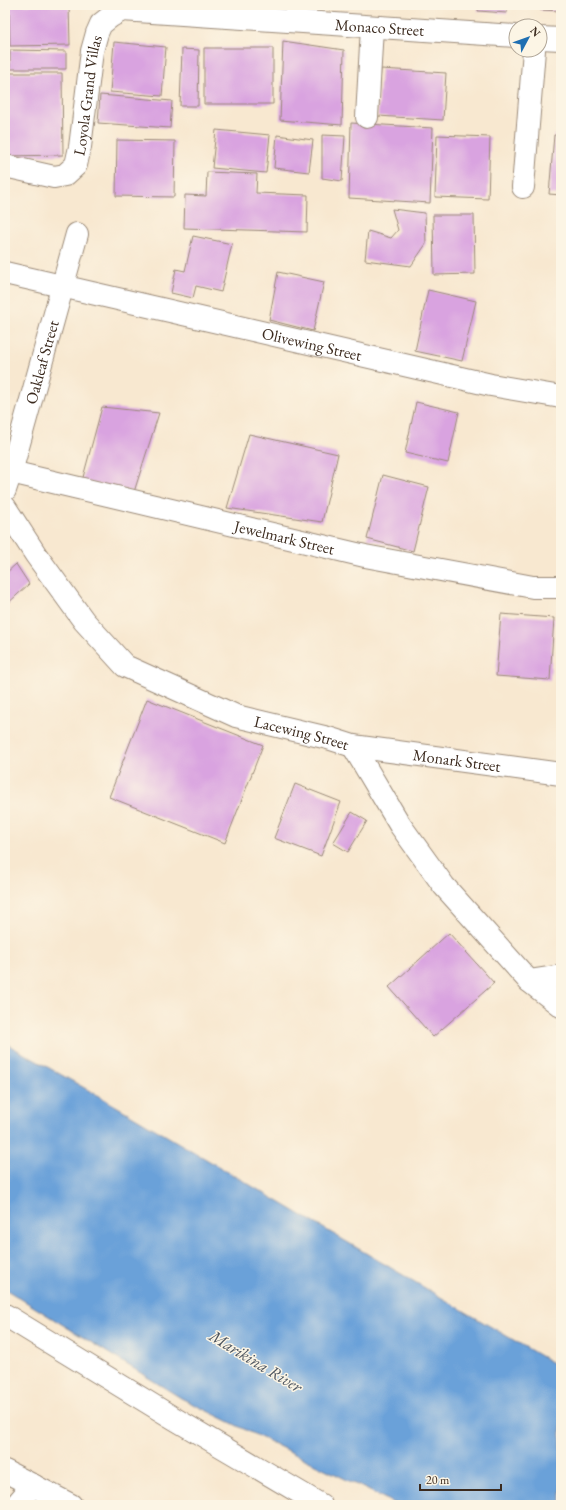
<svg xmlns="http://www.w3.org/2000/svg" width="566" height="1510" viewBox="0 0 566 1510" font-family="'EB Garamond',serif">
<style>
.water{fill:#6ba1d9;stroke:#53667c}
.building{fill:#d9a3e0}
.lines{fill:none;stroke-linecap:round;stroke-linejoin:round}
.minor-casing{stroke:#9a8977;stroke-width:24}
.minor{stroke:#fff;stroke-width:22}
.labels{text-anchor:middle;dominant-baseline:central;stroke-width:3;stroke-linejoin:round;paint-order:stroke}
.street-label{font-size:16px;fill:#3b2a1e;stroke:#fcf5e5}
.water-label{font-size:17px;font-style:italic;fill:#4c545f;stroke:#fcf5e5}
</style>
<rect width="100%" height="100%" fill="#fcf5e5"/>
<filter id="ink" filterUnits="userSpaceOnUse"><feTurbulence type="fractalNoise" baseFrequency=".025" numOctaves="2"/><feDisplacementMap in="SourceGraphic" scale="8" xChannelSelector="R" yChannelSelector="G"/><feConvolveMatrix kernelMatrix="1 2 1 2 8 2 1 2 1" color-interpolation-filters="sRGB"/></filter>
<filter id="wash" filterUnits="userSpaceOnUse"><feTurbulence type="fractalNoise" baseFrequency=".012" numOctaves="4" result="noise"/><feDisplacementMap in="SourceGraphic" scale="16" xChannelSelector="R" yChannelSelector="G"/><feGaussianBlur stdDeviation="0.9" result="paint"/><feColorMatrix in="noise" values="0 0 0 0 0 0 0 0 0 0 0 0 0 0 0 0 0 1.4 0 .05"/><feComposite in="paint" operator="in"/></filter>
<g filter="url(#wash)">
<rect width="100%" height="100%" fill="#f8e8d0"/>
<path class="water" d="M 5,1043 L 104,1099 L 561,1368 L 561,1505 L 398,1505 L 181,1398 L 5,1289 Z"/>
<g id="blocks">
<path class="building" d="M 9,5 L 69,5 L 70,45 L 10,46 Z
M 79,5 L 96,5 L 96,7 L 79,7 Z
M 479,5 L 507,5 L 507,13 L 478,11 Z
M 541,5 L 561,5 L 561,11 L 540,10 Z
M 283,41 L 344,50 L 342,125 L 280,120 Z
M 114,42 L 166,47 L 162,96 L 110,92 Z
M 204,48 L 273,48 L 273,104 L 204,104 Z
M 182,49 L 199,50 L 198,106 L 180,106 Z
M 10,50 L 66,51 L 66,69 L 10,69 Z
M 381,69 L 446,73 L 443,120 L 378,116 Z
M 5,73 L 62,73 L 63,155 L 5,156 Z
M 100,95 L 172,101 L 170,128 L 98,123 Z
M 351,123 L 433,128 L 430,203 L 349,198 Z
M 216,130 L 270,135 L 266,173 L 212,168 Z
M 277,135 L 313,140 L 309,172 L 274,168 Z
M 322,135 L 345,136 L 342,181 L 322,178 Z
M 437,135 L 490,137 L 488,199 L 435,197 Z
M 554,135 L 561,135 L 561,195 L 549,194 Z
M 117,140 L 175,141 L 174,197 L 116,196 Z
M 207,172 L 257,174 L 256,193 L 308,195 L 307,232 L 184,228 L 185,195 L 206,196 Z
M 392,209 L 425,213 L 426,244 L 411,266 L 365,260 L 368,231 L 391,238 L 398,230 Z
M 433,215 L 474,215 L 475,274 L 434,275 Z
M 193,236 L 232,244 L 221,292 L 196,286 L 193,298 L 171,293 L 176,269 L 185,271 Z
M 278,272 L 324,282 L 313,331 L 269,320 Z
M 428,290 L 476,301 L 462,361 L 415,351 Z
M 416,402 L 459,412 L 448,463 L 405,453 Z
M 102,407 L 159,413 L 134,492 L 82,481 Z
M 249,434 L 338,454 L 322,522 L 227,508 Z
M 383,475 L 429,487 L 413,551 L 367,539 Z
M 16,564 L 29,584 L 5,606 L 5,574 Z
M 501,614 L 554,618 L 550,680 L 496,676 Z
M 147,699 L 263,745 L 225,843 L 109,797 Z
M 295,784 L 341,802 L 321,856 L 274,838 Z
M 352,812 L 367,821 L 348,852 L 333,843 Z
M 449,933 L 494,983 L 433,1037 L 389,987 Z"/>
</g>
</g>
<g filter="url(#ink)">
<use href="#blocks" fill-opacity="0" stroke="#9a8977" stroke-width="1"/>
<g class="lines">
<defs>
<g id="minor">
<path id="s1" d="M 122,10 L 516,36"/>
<path d="M 540,38 L 561,39"/>
<path d="M 367,117 L 372,27"/>
<path id="s2" d="M 5,166 L 54,177 L 65,175 L 76,165 L 80,147 L 92,51 L 97,33 L 101,24 L 110,17 L 122,10"/>
<path d="M 523,187 L 534,50"/>
<path id="s3" d="M 5,273 L 491,385 L 561,397"/>
<path id="s4" d="M 11,472 L 365,556 L 533,587 L 561,587"/>
<path id="s5" d="M 5,490 L 11,472 L 77,234"/>
<path id="s6" d="M 5,507 L 36,555 L 84,621 L 125,666 L 236,716 L 328,738 L 353,746 L 561,774"/>
<path d="M 353,746 L 400,825 L 444,886 L 529,981 L 561,1006"/>
<path d="M 529,981 L 561,976"/>
<path d="M 5,1315 L 175,1419 L 321,1505"/>
<path d="M 5,1471 L 71,1505"/>
<path d="M 16,1505 L 33,1485"/>
</g>
</defs>
<use href="#minor" class="minor-casing"/>
<use href="#minor" class="minor"/>
</g>
</g>
<g class="labels">
<g class="street-label">
<text stroke="none"><textPath href="#s1" startOffset="258">Monaco Street</textPath></text>
<text stroke="none"><textPath href="#s2" startOffset="147">Loyola Grand Villas</textPath></text>
<text stroke="none"><textPath href="#s3" startOffset="315">Olivewing Street</textPath></text>
<text stroke="none"><textPath href="#s5" startOffset="133">Oakleaf Street</textPath></text>
<text stroke="none"><textPath href="#s4" startOffset="281">Jewelmark Street</textPath></text>
<text stroke="none"><textPath href="#s6" startOffset="389">Lacewing Street</textPath></text>
<text stroke="none"><textPath href="#s6" startOffset="547">Monark Street</textPath></text>
</g>
<g class="water-label">
<text transform="translate(256 1361) rotate(31)">Marikina River</text>
</g>
</g>
<rect width="566" height="1510" fill="none" stroke="#fcf5e5" stroke-width="20"/>
<g transform="translate(528 38) rotate(49)"><circle r="19" fill="#fcf5e5" stroke="#afa495"/>
<path d="M0-3L7 15L0 10L-7 15Z" fill="#1f6fb2"/>
<text y="-6" font-size="11" font-weight="bold" text-anchor="middle" fill="#3b2a1e">N</text>
</g>
<path d="M420 1484v6h81v-6" fill="none" stroke="#3b2a1e" stroke-width="2"/>
<text x="426" y="1484" font-size="12" fill="#3b2a1e" stroke="#fcf5e5" stroke-width="3" paint-order="stroke">20 m</text>
</svg>
